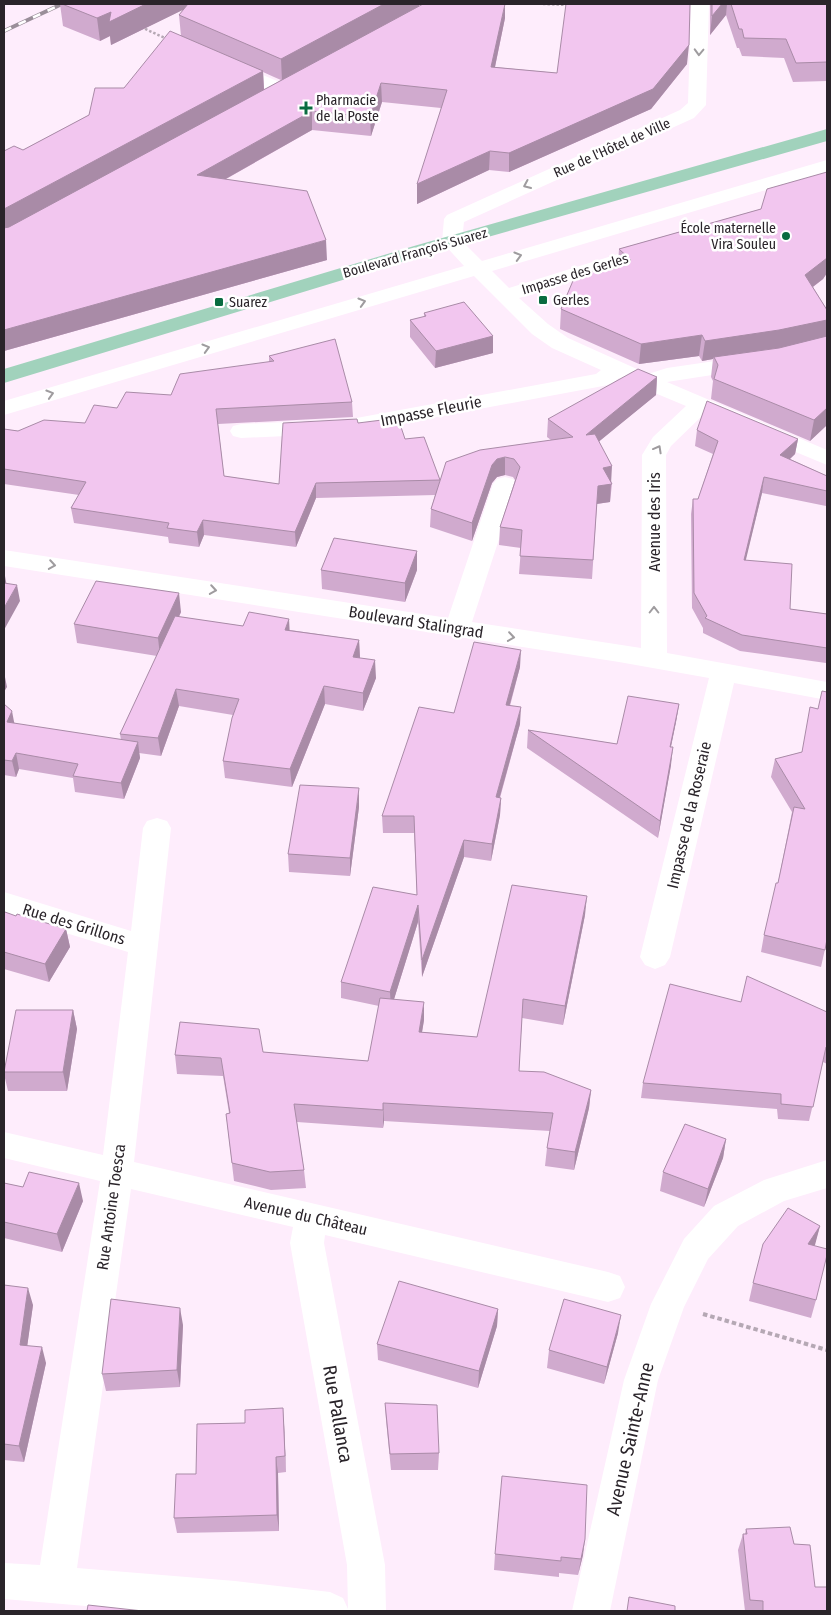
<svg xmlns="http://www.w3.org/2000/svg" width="831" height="1615" viewBox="0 0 831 1615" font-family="'Fira Sans Condensed',sans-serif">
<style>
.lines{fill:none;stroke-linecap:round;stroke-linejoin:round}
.path-far1{stroke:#b5a8b4;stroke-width:2.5;stroke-dasharray:2.5 2;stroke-linecap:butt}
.path{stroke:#b5a8b4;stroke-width:4;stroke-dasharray:4.5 3;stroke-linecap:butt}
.minor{fill:#fff;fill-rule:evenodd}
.major{fill:#a1d2bc;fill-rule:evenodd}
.rail-casing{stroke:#9a8e99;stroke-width:4}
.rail{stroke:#fff;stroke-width:2.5;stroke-dasharray:8;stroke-linecap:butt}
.wall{fill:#d0aace;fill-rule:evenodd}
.shaded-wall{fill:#a98ba7}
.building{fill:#f2c6ef;stroke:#a98ba7}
.oneway{stroke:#9f9c9f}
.poi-dot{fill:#096b40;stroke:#fff;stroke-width:2}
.labels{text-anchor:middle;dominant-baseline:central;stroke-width:5;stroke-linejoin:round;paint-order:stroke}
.far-poi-label{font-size:14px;fill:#2a242a;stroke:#fff;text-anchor:start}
.far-street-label{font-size:14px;fill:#2a242a;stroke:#fff}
.street-label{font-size:16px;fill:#2a242a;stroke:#fff}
.near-street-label{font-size:19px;fill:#2a242a;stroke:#fff}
</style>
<rect width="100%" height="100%" fill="#feedfc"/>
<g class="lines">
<path class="path-far1" d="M 543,4 L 570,5
M 141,27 L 167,39"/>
<path class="path" d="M 703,1314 L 827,1350"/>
<path class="minor" d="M 691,4 L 709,4 L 706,105 L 694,118 L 464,222 L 462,241 L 482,261 L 827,160 L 827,172 L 492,271 L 509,288 L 647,245 L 654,243 L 661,245 L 664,249 L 661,253 L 519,298 L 548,324 L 568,338 L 648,374 L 667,368 L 749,356 L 757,358 L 760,363 L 757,368 L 667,382 L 827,450 L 827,465 L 704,414 L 671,446 L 666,455 L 667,653 L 827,682 L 827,700 L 734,683 L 670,957 L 665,965 L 655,969 L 645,965 L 640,957 L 709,678 L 619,662 L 4,566 L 4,550 L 448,618 L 493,484 L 497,479 L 505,477 L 513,479 L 517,484 L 472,622 L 641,648 L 642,455 L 653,437 L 686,406 L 619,378 L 611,384 L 603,386 L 351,433 L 241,438 L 233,436 L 230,431 L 233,426 L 241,424 L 351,419 L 596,374 L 601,370 L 552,348 L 532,334 L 474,276 L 4,415 L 4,401 L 464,266 L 442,242 L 444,219 L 447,215 L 680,110 L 688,103 Z
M 230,61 L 289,86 L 292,90 L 289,94 L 283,96 L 277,94 L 224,70 L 221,66 L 224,62 Z
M 157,818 L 167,821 L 171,828 L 134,1162 L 608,1272 L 620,1276 L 625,1287 L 620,1298 L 608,1302 L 325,1235 L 324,1243 L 385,1565 L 386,1611 L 144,1611 L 4,1599 L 4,1563 L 40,1565 L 100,1181 L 4,1158 L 4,1132 L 103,1155 L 128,952 L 4,914 L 4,892 L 131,931 L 143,828 L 147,821 ZM 131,1189 L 293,1227 L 290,1243 L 347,1565 L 348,1609 L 343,1598 L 330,1592 L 235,1581 L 77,1568 Z
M 827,1160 L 827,1188 L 784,1201 L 738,1226 L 708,1259 L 684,1307 L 658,1380 L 610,1611 L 572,1611 L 624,1380 L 651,1304 L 684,1239 L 714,1206 L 764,1180 Z"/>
<path class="major" d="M 827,129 L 827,141 L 428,254 L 4,383 L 4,369 L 414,246 Z"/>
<defs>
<path id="rail" d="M 4,31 L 62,4"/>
</defs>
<use href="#rail" class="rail-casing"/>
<use href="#rail" class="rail"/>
</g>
<path class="wall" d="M 60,4 L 419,4 L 419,6 L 505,18 L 495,67 L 557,73 L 687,64 L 651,109 L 509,172 L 489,170 L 417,204 L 441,108 L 382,102 L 371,136 L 312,130 L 226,179 L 327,260 L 4,351 L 4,151 L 23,150 L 89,115 L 124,88 L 181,36 L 179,15 L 184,9 L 111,45 L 110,36 L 100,41 L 63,26 ZM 263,72 L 274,77 L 281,80 L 264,90 Z
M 710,4 L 827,4 L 827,81 L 793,82 L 784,58 L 742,56 L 739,48 L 737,48 L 726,15 L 710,35 Z
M 827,172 L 827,273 L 823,279 L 813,287 L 827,310 L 827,425 L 810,441 L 711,399 L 713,381 L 711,377 L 713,359 L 702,361 L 699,356 L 639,364 L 560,329 L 561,309 L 618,264 L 619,249 L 761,209 Z
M 424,313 L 493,336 L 493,353 L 435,368 L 410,337 L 410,320 L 424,317 Z
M 269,356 L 352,402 L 353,417 L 218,424 L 224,476 L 279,484 L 358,423 L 405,439 L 440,480 L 440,482 L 551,440 L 547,437 L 548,419 L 657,377 L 656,395 L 599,441 L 612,484 L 610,502 L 597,504 L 592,579 L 519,574 L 521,548 L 499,545 L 500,527 L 515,480 L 513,477 L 505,475 L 497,477 L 492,483 L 472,541 L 430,527 L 431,509 L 435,495 L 316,498 L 296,547 L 204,535 L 199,547 L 169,543 L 168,537 L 74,523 L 71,508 L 79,495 L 4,484 L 4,429 L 18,431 L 85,423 L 117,408 L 171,395 L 269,362 Z
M 697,430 L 798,439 L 795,454 L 790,459 L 827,476 L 827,502 L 826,506 L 762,493 L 745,561 L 790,609 L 827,614 L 827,656 L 826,663 L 740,651 L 703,633 L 703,628 L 692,608 L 691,514 L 693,499 L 698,499 L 713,454 L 695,446 Z
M 417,551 L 417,570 L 405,602 L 322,589 L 321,570 Z
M 181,612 L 179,617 L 243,626 L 290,630 L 359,640 L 360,658 L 376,678 L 363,711 L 325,704 L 292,787 L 225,778 L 223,761 L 233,715 L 179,706 L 161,756 L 139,753 L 140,758 L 124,799 L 75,792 L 73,778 L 19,769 L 16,777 L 4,775 L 4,704 L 15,724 L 121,740 L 120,734 L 157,656 L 77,643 L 74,624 Z
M 520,667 L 510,706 L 520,724 L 500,798 L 501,798 L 500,815 L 491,861 L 464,857 L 422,977 L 418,922 L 394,999 L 424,1020 L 422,1032 L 477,1037 L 585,915 L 563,1025 L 522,1018 L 519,1071 L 591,1090 L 589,1108 L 574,1170 L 545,1166 L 547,1148 L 550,1131 L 384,1121 L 383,1128 L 297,1122 L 304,1170 L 306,1188 L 271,1190 L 234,1181 L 226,1114 L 229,1113 L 223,1076 L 177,1074 L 175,1055 L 263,1052 L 368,1061 L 379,1006 L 341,998 L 341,982 L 417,895 L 414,833 L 383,833 L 382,816 L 454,713 Z
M 679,704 L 676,722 L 671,747 L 671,765 L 658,838 L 527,748 L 528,730 L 617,744 Z
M 802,752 L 827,940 L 821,967 L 761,952 L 764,935 L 778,883 L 792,812 L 771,777 L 775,759 Z
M 359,807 L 350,876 L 289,872 L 288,854 Z
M 4,914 L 16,916 L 66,929 L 70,947 L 49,982 L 4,969 Z
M 741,1002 L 827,1012 L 827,1064 L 823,1062 L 809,1121 L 778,1119 L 777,1109 L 641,1098 L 643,1083 Z
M 73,1010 L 77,1029 L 67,1091 L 8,1091 L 4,1074 L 4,1068 Z
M 726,1139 L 723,1158 L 704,1207 L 660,1191 L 663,1172 Z
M 4,1183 L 83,1201 L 62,1252 L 4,1238 Z
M 820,1226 L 814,1246 L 816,1300 L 811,1318 L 749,1301 L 753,1283 Z
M 4,1285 L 33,1305 L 27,1346 L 46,1363 L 24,1462 L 4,1460 Z
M 498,1309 L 497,1326 L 478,1388 L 378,1360 L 377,1344 Z
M 183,1325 L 180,1387 L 106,1391 L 102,1374 Z
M 618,1333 L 604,1384 L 547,1368 L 549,1350 Z
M 385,1403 L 439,1453 L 438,1470 L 391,1470 L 386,1420 Z
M 284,1424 L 286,1472 L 278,1473 L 279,1531 L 177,1533 L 174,1518 L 196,1474 Z
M 746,1529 L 794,1544 L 827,1611 L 745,1611 L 738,1550 L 743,1534 L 745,1534 Z
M 495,1554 L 583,1555 L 578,1575 L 559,1573 L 559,1577 L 494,1570 Z"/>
<path class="shaded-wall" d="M 146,4 L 195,4 L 111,45 L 110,36 L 100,41 L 97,18 L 111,12 Z
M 384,4 L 419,4 L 419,7 L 282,81 L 281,59 Z
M 505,4 L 505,18 L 491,86 L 491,67 Z
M 722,4 L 727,4 L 726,15 L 710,35 L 712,16 Z
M 689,45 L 687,64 L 651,109 L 509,172 L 509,153 Z
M 263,71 L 264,90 L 4,231 L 4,209 Z
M 381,83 L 382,102 L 371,136 L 370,117 Z
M 312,111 L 312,130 L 199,194 L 197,175 Z
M 490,151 L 489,170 L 417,204 L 417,184 Z
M 326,240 L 327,260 L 4,351 L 4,330 Z
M 827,258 L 827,273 L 823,279 L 802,295 L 805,275 Z
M 827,320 L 827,340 L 715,359 L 714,357 L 713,359 L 702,361 L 705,341 Z
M 702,335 L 699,356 L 639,364 L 641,344 Z
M 493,336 L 493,353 L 435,368 L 436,351 Z
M 657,377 L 656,395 L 585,453 L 586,435 Z
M 827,408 L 827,425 L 810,441 L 814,420 Z
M 798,439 L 795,454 L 778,470 L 780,455 Z
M 505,457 L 505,475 L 497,477 L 492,483 L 472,541 L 472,523 L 492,465 L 497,459 Z
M 612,466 L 610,502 L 596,504 L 598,486 L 603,468 Z
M 764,477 L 762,493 L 742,576 L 744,560 Z
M 316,483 L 316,498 L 296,547 L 295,532 Z
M 203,520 L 204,535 L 199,547 L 197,532 Z
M 417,551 L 417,570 L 405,602 L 405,583 Z
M 5,576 L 8,592 L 4,594 L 4,579 Z
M 17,585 L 20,601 L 4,630 L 4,608 Z
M 179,593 L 181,612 L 160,656 L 158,638 Z
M 289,619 L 290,637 L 285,630 Z
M 359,640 L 360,658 L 353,657 Z
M 521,650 L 520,667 L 505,722 L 506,705 Z
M 375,660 L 376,678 L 363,711 L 363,693 Z
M 4,672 L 7,687 L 4,692 Z
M 324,686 L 325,704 L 292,787 L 290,769 Z
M 176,689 L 179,706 L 161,756 L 158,738 Z
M 679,704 L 676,722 L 667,765 L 670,747 Z
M 521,707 L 520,724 L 495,814 L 496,797 Z
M 12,711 L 15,727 L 7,722 Z
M 138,742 L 140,758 L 124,799 L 121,783 Z
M 673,747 L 671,765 L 658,838 L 660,821 Z
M 16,753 L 19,769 L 16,777 L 12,761 Z
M 359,788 L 359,807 L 350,876 L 350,858 Z
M 501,798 L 500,815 L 491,861 L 492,844 Z
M 464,840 L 464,857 L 422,977 L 422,960 Z
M 587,896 L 585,915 L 563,1025 L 565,1006 Z
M 418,905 L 418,922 L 391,1009 L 390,992 Z
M 66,929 L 70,947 L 49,982 L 45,964 Z
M 424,1002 L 424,1020 L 419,1050 L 419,1032 Z
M 73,1010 L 77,1029 L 67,1091 L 63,1072 Z
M 591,1090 L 589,1108 L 574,1170 L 575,1152 Z
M 383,1103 L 384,1121 L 383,1128 Z
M 726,1139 L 723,1158 L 704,1207 L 708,1189 Z
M 79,1183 L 83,1201 L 62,1252 L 57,1234 Z
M 820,1226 L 815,1245 L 803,1262 L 808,1244 Z
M 28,1288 L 33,1305 L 25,1362 L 20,1345 Z
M 180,1308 L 183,1325 L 180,1387 L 177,1370 Z
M 498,1309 L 497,1326 L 478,1388 L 479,1371 Z
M 621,1315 L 618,1333 L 604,1384 L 607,1367 Z
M 42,1347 L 46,1363 L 24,1462 L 19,1446 Z
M 283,1408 L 284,1424 L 286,1472 L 285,1456 Z
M 276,1457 L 278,1473 L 279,1531 L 277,1515 Z
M 585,1539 L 583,1555 L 578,1575 L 581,1559 Z"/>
<path class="building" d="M 62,4 L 146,4 L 109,22 L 111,12 L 97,18 Z
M 188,4 L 384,4 L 281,59 L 179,15 Z
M 423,4 L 505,4 L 491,67 L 557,73 L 566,4 L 690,4 L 689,45 L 653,89 L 509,153 L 490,151 L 417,184 L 447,90 L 381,83 L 370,117 L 312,111 L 197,175 L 307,191 L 326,240 L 4,330 L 4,228 L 9,227 Z
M 712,4 L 722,4 L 712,16 Z
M 731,4 L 827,4 L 827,62 L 796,63 L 786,39 L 744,38 L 742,29 L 739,29 Z
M 170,31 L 263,71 L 4,209 L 4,151 L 14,146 L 23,150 L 89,115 L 95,88 L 124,88 Z
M 827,172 L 827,258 L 805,275 L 827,310 L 827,320 L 779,330 L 705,341 L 702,335 L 641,344 L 561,309 L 575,276 L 631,260 L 619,249 L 761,209 L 767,189 Z
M 464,302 L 493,336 L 436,351 L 410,320 L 426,316 L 424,313 Z
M 827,336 L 827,408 L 814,420 L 714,379 L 718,365 L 714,357 L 779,348 Z
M 335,339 L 352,402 L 216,409 L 224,476 L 279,484 L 283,423 L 357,419 L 358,423 L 398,418 L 405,439 L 424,437 L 440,480 L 316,483 L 295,532 L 203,520 L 197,532 L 167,528 L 169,523 L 71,508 L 86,482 L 4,469 L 4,429 L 18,431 L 44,420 L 85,423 L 94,405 L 117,408 L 126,392 L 171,395 L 180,374 L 274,361 L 269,356 Z
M 638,369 L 657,377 L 586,435 L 595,434 L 612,466 L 603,468 L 612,484 L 598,486 L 593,560 L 520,556 L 522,530 L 500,527 L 520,467 L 514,459 L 505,457 L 497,459 L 492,465 L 472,523 L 431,509 L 446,462 L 480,450 L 573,437 L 548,419 Z
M 707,401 L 798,439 L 780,455 L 827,476 L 827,491 L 764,477 L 744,560 L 792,564 L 790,609 L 827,614 L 827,648 L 742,635 L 705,618 L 707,616 L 694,593 L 693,499 L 698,499 L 718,441 L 697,430 Z
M 334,538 L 417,551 L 405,583 L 321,570 Z
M 96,581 L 179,593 L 158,638 L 74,624 Z
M 4,583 L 17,585 L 4,608 Z
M 249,612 L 289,619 L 285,630 L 359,640 L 353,657 L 375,660 L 363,693 L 324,686 L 290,769 L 223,761 L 232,718 L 239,699 L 176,689 L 158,738 L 120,734 L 175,616 L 243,626 Z
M 474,642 L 521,650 L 506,705 L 521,707 L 496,797 L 501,798 L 492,844 L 464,840 L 422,960 L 418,905 L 390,992 L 341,982 L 373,887 L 417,895 L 414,816 L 382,816 L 419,707 L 454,713 Z
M 822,691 L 827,692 L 827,939 L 825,950 L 764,935 L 776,883 L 778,883 L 794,807 L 805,809 L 775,759 L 802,752 L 810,707 L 818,709 Z
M 628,696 L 679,704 L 670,747 L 673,747 L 660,821 L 528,730 L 617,744 Z
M 4,704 L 12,711 L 7,722 L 138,742 L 121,783 L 73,776 L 78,764 L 16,753 L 12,761 L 4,760 Z
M 300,785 L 359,788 L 350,858 L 288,854 Z
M 512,885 L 587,896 L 565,1006 L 523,999 L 519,1071 L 544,1072 L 591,1090 L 575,1152 L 547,1148 L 553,1113 L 383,1103 L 383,1110 L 294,1104 L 304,1170 L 270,1172 L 232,1163 L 226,1114 L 230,1113 L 221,1058 L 175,1055 L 180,1022 L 259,1029 L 263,1052 L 368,1061 L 380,998 L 424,1002 L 419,1032 L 477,1037 Z
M 5,912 L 16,916 L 17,914 L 66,929 L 45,964 L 4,952 L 4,914 Z
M 747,976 L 827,1012 L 827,1047 L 826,1047 L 813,1107 L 781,1104 L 781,1094 L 643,1083 L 670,984 L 741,1002 Z
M 16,1010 L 73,1010 L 63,1072 L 4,1072 Z
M 685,1124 L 726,1139 L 708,1189 L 663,1172 Z
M 29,1172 L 79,1183 L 57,1234 L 4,1222 L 4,1183 L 23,1187 Z
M 788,1208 L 820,1226 L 808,1244 L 827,1249 L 827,1255 L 816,1300 L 753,1283 L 763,1244 Z
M 399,1281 L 498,1309 L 479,1371 L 377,1344 Z
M 4,1285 L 28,1288 L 20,1345 L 42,1347 L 19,1446 L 4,1444 Z
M 111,1299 L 180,1308 L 177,1370 L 102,1374 Z
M 564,1299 L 621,1315 L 607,1367 L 549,1350 Z
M 385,1403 L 437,1405 L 439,1453 L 390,1454 Z
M 283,1408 L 285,1456 L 276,1457 L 277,1515 L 174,1518 L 176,1474 L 196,1474 L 197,1424 L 245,1423 L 245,1410 Z
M 502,1476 L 587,1485 L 585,1539 L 581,1559 L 561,1557 L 561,1561 L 495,1554 Z
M 790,1527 L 794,1544 L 810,1545 L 815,1587 L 827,1587 L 827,1611 L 763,1611 L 763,1601 L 750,1600 L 743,1534 L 747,1534 L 746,1529 Z
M 629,1597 L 675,1606 L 675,1611 L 627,1611 Z
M 88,1605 L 143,1611 L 87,1611 Z"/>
<defs><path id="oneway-chevron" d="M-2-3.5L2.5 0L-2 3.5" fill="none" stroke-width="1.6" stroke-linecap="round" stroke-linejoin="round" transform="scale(1.25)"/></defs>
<g class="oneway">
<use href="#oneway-chevron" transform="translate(699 52) rotate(92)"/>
<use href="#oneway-chevron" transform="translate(527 185) rotate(156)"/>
<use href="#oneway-chevron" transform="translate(518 256) rotate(-16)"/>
<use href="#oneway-chevron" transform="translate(362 302) rotate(-16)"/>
<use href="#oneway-chevron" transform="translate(206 348) rotate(-16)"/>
<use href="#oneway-chevron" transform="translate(50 394) rotate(-17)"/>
<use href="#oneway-chevron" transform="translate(658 449) rotate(-61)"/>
<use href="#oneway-chevron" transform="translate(52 565) rotate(9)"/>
<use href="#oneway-chevron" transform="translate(213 590) rotate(9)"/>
<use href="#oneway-chevron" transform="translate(654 610) rotate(-90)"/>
<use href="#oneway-chevron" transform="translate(511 637) rotate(8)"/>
</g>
<g class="poi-dot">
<path d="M303.5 100.5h5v5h5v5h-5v5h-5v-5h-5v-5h5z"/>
<circle cx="786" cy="236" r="5"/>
<rect x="538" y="295" width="10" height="10" rx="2.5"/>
<rect x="214" y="297" width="10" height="10" rx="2.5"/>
</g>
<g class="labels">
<g class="far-poi-label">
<text x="316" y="100">Pharmacie<tspan x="316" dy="16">de la Poste</tspan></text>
<text x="776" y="228" text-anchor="end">École maternelle<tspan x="776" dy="16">Vira Souleu</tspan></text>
<text x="553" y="300">Gerles</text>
<text x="229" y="302">Suarez</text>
</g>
<g class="far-street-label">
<text transform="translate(612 148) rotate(-24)">Rue de l'Hôtel de Ville</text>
<text transform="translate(415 253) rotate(-16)">Boulevard François Suarez</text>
<text transform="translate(575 274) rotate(-17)">Impasse des Gerles</text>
</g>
<g class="street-label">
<text transform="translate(431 411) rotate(-11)">Impasse Fleurie</text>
<text transform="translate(654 522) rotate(-90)">Avenue des Iris</text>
<text transform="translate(416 622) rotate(9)">Boulevard Stalingrad</text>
<text transform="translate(689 815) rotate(-77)">Impasse de la Roseraie</text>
<text transform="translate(74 924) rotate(17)">Rue des Grillons</text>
<text transform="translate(111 1207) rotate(-82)">Rue Antoine Toesca</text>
<text transform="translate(306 1216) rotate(13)">Avenue du Château</text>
</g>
<g class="near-street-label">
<text transform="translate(338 1414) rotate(80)">Rue Pallanca</text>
<text transform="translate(630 1439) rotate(-77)">Avenue Sainte-Anne</text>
</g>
</g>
<rect width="831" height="1615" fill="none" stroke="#2a242a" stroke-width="10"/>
</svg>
